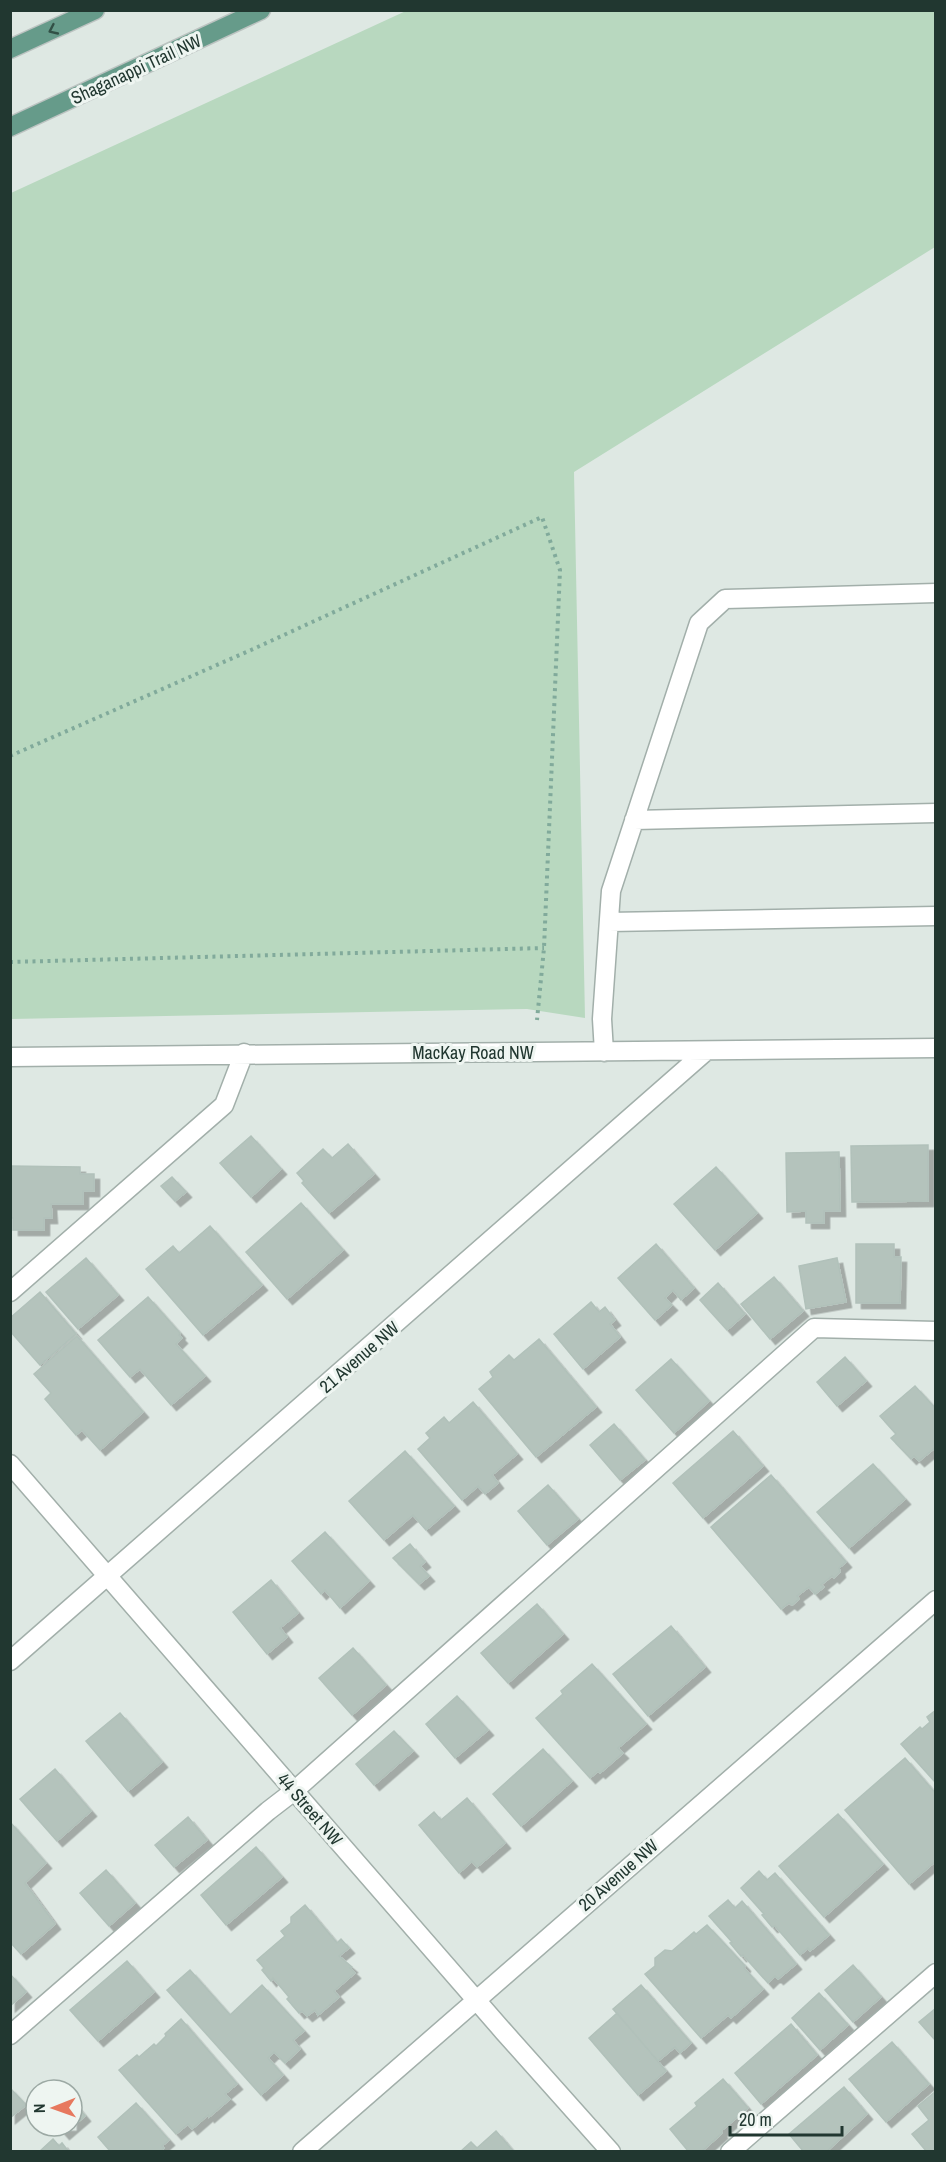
<svg xmlns="http://www.w3.org/2000/svg" width="946" height="2162" viewBox="0 0 946 2162" font-family="'Archivo Narrow',sans-serif">
<style>
.green{fill:#b8d8bf}
.building{fill:#b4c3bc;stroke:#b1c1ba;stroke-width:1.5;filter:url(#shadow)}
.lines{fill:none;stroke-linecap:round;stroke-linejoin:round}
.minor-casing{stroke:#a2afaa;stroke-width:21}
.major-casing{stroke:#bcc3c1;stroke-width:21}
.path{stroke:#81aa9b;stroke-width:4;stroke-dasharray:3 4.5;stroke-linecap:butt}
.minor{stroke:#fff;stroke-width:18}
.major{stroke:#669b8a;stroke-width:18}
.oneway{stroke:#325046}
.labels{text-anchor:middle;dominant-baseline:central;stroke-width:6;stroke-linejoin:round;paint-order:stroke}
.street-label{font-size:18px;fill:#213730;stroke:#eef5f1}
</style>
<defs>
<filter id="shadow"><feDropShadow dx="5.5" dy="5.5" stdDeviation="0" flood-color="#0004"/></filter>
</defs>
<rect width="100%" height="100%" fill="#dee8e3"/>
<path class="green" d="M 408,10 L 935,11 L 935,247 L 574,472 L 585,1018 L 527,1009 L 11,1019 L 11,193 Z"/>
<path class="building" d="M 251,1136 L 281,1169 L 251,1197 L 220,1163 Z
M 348,1144 L 374,1174 L 329,1213 L 302,1183 L 304,1181 L 297,1173 L 323,1149 L 332,1158 Z
M 928,1145 L 928,1201 L 852,1202 L 851,1146 Z
M 839,1152 L 840,1211 L 824,1211 L 824,1223 L 806,1223 L 806,1211 L 787,1212 L 786,1153 Z
M 10,1166 L 80,1167 L 80,1174 L 94,1174 L 94,1191 L 83,1191 L 83,1204 L 51,1204 L 52,1218 L 44,1218 L 44,1230 L 13,1230 L 13,1218 L 10,1218 Z
M 716,1167 L 757,1213 L 715,1250 L 674,1204 Z
M 172,1177 L 186,1192 L 175,1201 L 161,1186 Z
M 301,1203 L 343,1250 L 287,1299 L 246,1252 Z
M 210,1226 L 262,1285 L 203,1335 L 146,1269 L 173,1246 L 179,1253 Z
M 656,1244 L 694,1288 L 681,1300 L 673,1290 L 665,1298 L 672,1305 L 655,1320 L 618,1278 Z
M 856,1244 L 894,1244 L 894,1257 L 901,1257 L 900,1303 L 856,1303 Z
M 86,1258 L 118,1295 L 78,1329 L 46,1292 Z
M 837,1258 L 846,1302 L 806,1309 L 799,1266 Z
M 774,1277 L 803,1311 L 770,1339 L 741,1304 Z
M 718,1283 L 745,1314 L 727,1330 L 700,1300 Z
M 40,1292 L 76,1334 L 40,1365 L 10,1331 L 10,1318 Z
M 148,1297 L 180,1333 L 179,1335 L 182,1338 L 176,1344 L 205,1376 L 171,1405 L 140,1369 L 130,1377 L 98,1340 Z
M 591,1302 L 599,1312 L 605,1307 L 615,1320 L 610,1324 L 620,1337 L 583,1369 L 554,1334 Z
M 77,1336 L 143,1412 L 100,1450 L 82,1430 L 76,1435 L 45,1399 L 51,1393 L 34,1374 Z
M 539,1339 L 596,1407 L 536,1457 L 479,1389 L 493,1377 L 490,1372 L 509,1355 L 514,1360 Z
M 845,1357 L 866,1381 L 837,1406 L 817,1382 Z
M 671,1359 L 709,1401 L 674,1433 L 636,1390 Z
M 915,1386 L 936,1409 L 936,1447 L 919,1461 L 914,1456 L 911,1459 L 891,1438 L 896,1434 L 880,1416 Z
M 473,1402 L 517,1454 L 492,1475 L 498,1483 L 485,1494 L 478,1486 L 462,1500 L 418,1449 L 430,1438 L 426,1433 L 444,1417 L 449,1423 Z
M 614,1424 L 645,1460 L 620,1480 L 590,1445 Z
M 733,1431 L 763,1466 L 703,1518 L 673,1483 Z
M 405,1451 L 454,1506 L 426,1530 L 413,1515 L 384,1540 L 349,1501 Z
M 873,1464 L 905,1499 L 849,1548 L 817,1512 Z
M 771,1475 L 846,1562 L 839,1568 L 840,1572 L 834,1578 L 832,1576 L 821,1585 L 824,1587 L 815,1594 L 809,1587 L 797,1596 L 799,1599 L 792,1605 L 789,1603 L 781,1609 L 711,1527 Z
M 548,1485 L 578,1519 L 547,1545 L 518,1511 Z
M 325,1532 L 369,1581 L 340,1608 L 325,1590 L 321,1594 L 292,1561 Z
M 410,1544 L 425,1562 L 420,1566 L 429,1576 L 419,1584 L 393,1558 Z
M 271,1580 L 298,1613 L 280,1628 L 287,1637 L 267,1654 L 233,1612 Z
M 537,1604 L 563,1634 L 508,1683 L 481,1653 Z
M 671,1626 L 705,1667 L 648,1716 L 613,1674 Z
M 353,1648 L 386,1685 L 352,1715 L 319,1678 Z
M 592,1664 L 646,1724 L 618,1748 L 623,1753 L 600,1773 L 598,1771 L 590,1778 L 536,1718 L 563,1694 L 561,1691 Z
M 457,1696 L 488,1730 L 455,1758 L 426,1724 Z
M 936,1710 L 936,1783 L 901,1744 L 920,1727 L 922,1729 L 930,1722 L 927,1717 Z
M 120,1713 L 162,1762 L 128,1791 L 86,1741 Z
M 394,1731 L 413,1751 L 374,1785 L 356,1764 Z
M 543,1749 L 572,1781 L 521,1826 L 493,1794 Z
M 905,1758 L 936,1794 L 936,1861 L 909,1884 L 845,1810 Z
M 55,1769 L 91,1811 L 57,1841 L 20,1799 Z
M 467,1798 L 505,1843 L 477,1867 L 472,1861 L 459,1873 L 419,1825 L 434,1812 L 441,1820 Z
M 838,1814 L 883,1864 L 824,1917 L 779,1866 Z
M 188,1817 L 207,1840 L 174,1867 L 155,1845 Z
M 10,1822 L 46,1863 L 25,1883 L 55,1924 L 21,1954 L 10,1942 Z
M 256,1847 L 282,1877 L 226,1925 L 201,1895 Z
M 106,1870 L 135,1903 L 109,1926 L 80,1893 Z
M 759,1871 L 767,1880 L 775,1873 L 829,1935 L 810,1951 L 808,1948 L 800,1955 L 775,1926 L 772,1927 L 762,1915 L 764,1914 L 741,1888 Z
M 728,1900 L 735,1908 L 742,1901 L 796,1964 L 778,1979 L 775,1976 L 768,1983 L 743,1955 L 741,1956 L 730,1943 L 732,1942 L 709,1916 Z
M 305,1905 L 337,1943 L 341,1939 L 349,1948 L 339,1956 L 352,1967 L 350,1968 L 355,1973 L 334,1991 L 339,1997 L 318,2015 L 315,2010 L 307,2016 L 302,2011 L 299,2013 L 287,1999 L 289,1997 L 273,1978 L 271,1981 L 262,1970 L 264,1968 L 257,1960 L 285,1936 L 281,1931 L 291,1923 L 291,1917 Z
M 707,1925 L 745,1966 L 744,1968 L 763,1989 L 731,2018 L 728,2015 L 701,2038 L 645,1974 L 655,1966 L 655,1958 L 665,1950 L 672,1951 L 694,1932 L 696,1934 Z
M 127,1961 L 154,1992 L 98,2041 L 70,2010 Z
M 853,1965 L 881,1997 L 853,2022 L 825,1990 Z
M 190,1970 L 230,2015 L 262,1985 L 304,2031 L 293,2040 L 300,2049 L 285,2063 L 274,2052 L 268,2058 L 283,2075 L 261,2095 L 167,1990 Z
M 10,1974 L 26,1992 L 10,2006 Z
M 641,1985 L 691,2043 L 680,2053 L 675,2047 L 658,2061 L 613,2009 Z
M 819,1993 L 848,2025 L 820,2050 L 792,2018 Z
M 936,2008 L 936,2041 L 919,2022 Z
M 617,2013 L 666,2071 L 638,2095 L 589,2038 Z
M 181,2019 L 237,2084 L 225,2094 L 230,2099 L 209,2117 L 208,2115 L 192,2129 L 188,2124 L 176,2134 L 119,2070 L 137,2055 L 139,2057 L 154,2044 L 156,2046 L 166,2036 L 165,2034 Z
M 791,2024 L 817,2055 L 761,2104 L 735,2073 Z
M 892,2042 L 929,2084 L 886,2122 L 849,2079 Z
M 723,2079 L 748,2108 L 721,2131 L 722,2133 L 701,2152 L 689,2152 L 670,2129 L 697,2106 L 695,2103 Z
M 844,2087 L 867,2114 L 826,2152 L 804,2152 L 789,2134 Z
M 10,2088 L 26,2105 L 10,2118 Z
M 936,2091 L 936,2152 L 927,2152 L 912,2134 L 929,2120 L 918,2106 Z
M 72,2100 L 85,2116 L 64,2134 L 57,2126 L 72,2126 Z
M 136,2103 L 169,2140 L 162,2146 L 164,2148 L 160,2152 L 111,2152 L 98,2137 Z
M 496,2131 L 514,2152 L 460,2152 L 471,2142 L 477,2148 Z
M 53,2139 L 59,2146 L 62,2143 L 69,2152 L 39,2152 Z"/>
<g class="lines">
<defs>
<path id="minor" d="M 634,820 L 936,813
M 609,922 L 936,916
M 604,1052 L 602,1019 L 611,891 L 699,623 L 725,599 L 936,593
M 10,1057 C 319,1052 627,1053 936,1048
M 10,1292 L 224,1105 L 244,1053
M 10,1464 L 504,2032 L 611,2152
M 10,1661 L 705,1052
M 10,2035 L 268,1811 L 294,1791 L 814,1328 L 936,1331
M 302,2152 L 936,1600
M 730,2152 L 936,1973"/>
<path id="major" d="M 10,49 L 95,10
M 10,127 L 261,10"/>
</defs>
<use href="#minor" class="minor-casing"/>
<use href="#major" class="major-casing"/>
<path class="path" d="M 10,756 L 251,650 L 542,517 L 560,570 L 544,948 L 537,1020
M 10,962 L 544,948"/>
<use href="#minor" class="minor"/>
<use href="#major" class="major"/>
</g>
<defs><path id="oneway-chevron" d="M-2-3.5L2.5 0L-2 3.5" fill="none" stroke-width="1.6" stroke-linecap="round" stroke-linejoin="round" transform="scale(1.5)"/></defs>
<use class="oneway" href="#oneway-chevron" transform="translate(53 30) rotate(155)"/>
<g class="labels">
<g class="street-label">
<text transform="translate(136 69) rotate(-25)">Shaganappi Trail NW</text>
<text x="473" y="1052">MacKay Road NW</text>
<text transform="translate(359 1357) rotate(-41)">21 Avenue NW</text>
<text transform="translate(310 1809) rotate(49)">44 Street NW</text>
<text transform="translate(618 1875) rotate(-41)">20 Avenue NW</text>
</g>
</g>
<rect width="946" height="2162" fill="none" stroke="#213730" stroke-width="24"/>
<g transform="translate(54 2108) rotate(269)"><circle r="28" fill="#eef5f1" stroke="#9ca9a4" stroke-width="1.5"/>
<path d="M0-4.5L10 22L0 15L-10 22Z" fill="#e7785e"/>
<text y="-9" font-size="16" font-weight="bold" text-anchor="middle" fill="#213730">N</text>
</g>
<path d="M730 2126v9h112v-9" fill="none" stroke="#213730" stroke-width="3"/>
<text x="739" y="2126" font-size="18" fill="#213730" stroke="#eef5f1" stroke-width="4.5" paint-order="stroke">20 m</text>
</svg>
